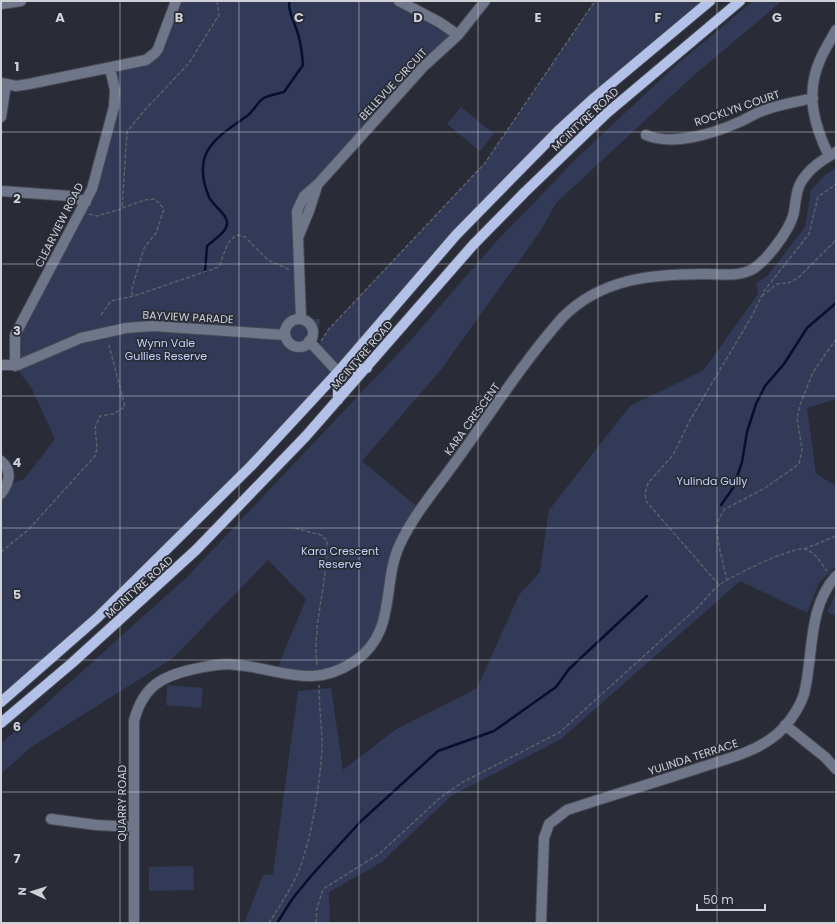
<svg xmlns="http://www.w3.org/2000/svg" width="837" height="924" viewBox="0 0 837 924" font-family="Poppins,sans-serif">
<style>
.green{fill:#323a58}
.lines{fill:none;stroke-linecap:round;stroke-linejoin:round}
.stream{stroke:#080e30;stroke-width:2.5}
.minor-casing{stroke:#474a53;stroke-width:12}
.major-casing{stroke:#474a53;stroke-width:12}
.path{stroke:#5c5f68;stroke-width:1.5;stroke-dasharray:4 2;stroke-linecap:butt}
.minor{stroke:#70768a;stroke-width:10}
.major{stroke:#b3c0e8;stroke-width:10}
.grid{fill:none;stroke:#cfd1d7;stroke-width:1;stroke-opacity:0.55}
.labels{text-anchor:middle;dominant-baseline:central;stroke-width:3.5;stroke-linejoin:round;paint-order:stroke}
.street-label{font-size:11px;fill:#cfd1d7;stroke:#292c36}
.park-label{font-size:11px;fill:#c2cff8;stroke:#292c36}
.grid-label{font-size:13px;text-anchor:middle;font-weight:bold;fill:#cfd1d7;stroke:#292c36;stroke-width:3.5;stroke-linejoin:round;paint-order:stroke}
</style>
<rect width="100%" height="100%" fill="#292c36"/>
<path class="green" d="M 176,1 L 399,1 L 458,35 L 318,184 L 298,237 L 302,319 L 320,319 L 317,348 L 328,330 L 485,163 L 595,1 L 710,1 L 656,46 L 480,210 L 251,466 L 1,702 L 1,494 L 7,486 L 24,479 L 55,439 L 32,389 L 15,366 L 14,347 L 81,212 L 114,107 L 110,68 L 151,57 Z
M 753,1 L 782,1 L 693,76 L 556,203 L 540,232 L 439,372 L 362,461 L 421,510 L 402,539 L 387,610 L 371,646 L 329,673 L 277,669 L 306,599 L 268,560 L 173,658 L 30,748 L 1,774 L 1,743 L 17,730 L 187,577 L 411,340 L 494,244 L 576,159 L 674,67 Z
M 461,107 L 494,134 L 480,151 L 447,124 Z
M 836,168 L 836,399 L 807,408 L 816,474 L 836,486 L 836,566 L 819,583 L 807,613 L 740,581 L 561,739 L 451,796 L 382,862 L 329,892 L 330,923 L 244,923 L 263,875 L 273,874 L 298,691 L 331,688 L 343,770 L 395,730 L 477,688 L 519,595 L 540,572 L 549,510 L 630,406 L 704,370 L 758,294 L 756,283 L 768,275 L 805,227 L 811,190 L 825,175 Z
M 836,593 L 836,616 L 827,612 Z
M 167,685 L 203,688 L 201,708 L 166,705 Z
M 193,866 L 194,890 L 149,891 L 149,867 Z"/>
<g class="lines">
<path class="stream" d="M 205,272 L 207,246 C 213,240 226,233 227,224 C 228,214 213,206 209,197 C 191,153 214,139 247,116 C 254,111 257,102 264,98 C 268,95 278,94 284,92 L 303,65 C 302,52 301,40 296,28 C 292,18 289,12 289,1
M 721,505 L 733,488 L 742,462 L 747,432 L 756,404 L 765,386 L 784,364 L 807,328 L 836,303
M 277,923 L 293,898 L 311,876 L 360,822 L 438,751 L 494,731 L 556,687 L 569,669 L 647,596"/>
<defs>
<path id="minor" d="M 399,1 L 439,22 L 458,35
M 1,4 L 21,1
M 1,83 L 16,86 L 29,84 L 146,60 L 155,53 L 158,49 L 176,1
M 1,117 L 6,84
M 646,135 C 672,146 712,134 737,123 C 747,119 755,113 765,110 C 780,104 797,102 813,98
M 829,156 C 814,125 805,94 820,60 C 824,50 831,40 836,30
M 1,191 L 70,196 L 86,202
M 299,235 L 309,211 L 317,186
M285 333a14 14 0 1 1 28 0a14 14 0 1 1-28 0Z
M 301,319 L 297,211 L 304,196 L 318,184 L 424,66 L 458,35 L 485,1
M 309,341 L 338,372
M 1,365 L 18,365 L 81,338 L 126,328 L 153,326 L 285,335
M 15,366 L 15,335 L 92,189 L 114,107 L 115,90 L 110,68
M 1,461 C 13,471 9,483 1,494
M 785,725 L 825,757 L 836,769
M 51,819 L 96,825 L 134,827
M 134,923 L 134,721 C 143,686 162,676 194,669 C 209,666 223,663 237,665 C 282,669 312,690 355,661 C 398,631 381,584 400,544 C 415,512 441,483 461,454 C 494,408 525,360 562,318 C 601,278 653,274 705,274 C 721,274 739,277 753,269 C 767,260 788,232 793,216 C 796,205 795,194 800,184 C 808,169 822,160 836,152
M 541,923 L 544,838 L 549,824 L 567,810 C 612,795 657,782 702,767 C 726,759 752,753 772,738 C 785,729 799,710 804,694 C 814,655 807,608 836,576"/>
<path id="major" d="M 338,372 L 367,368
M 338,372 L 338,400
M 1,702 L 97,618 L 251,466 L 338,372 L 456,235 L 558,131 L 594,98 L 710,1
M 1,723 L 72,663 L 196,550 L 306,436 L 473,245 L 525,192 L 607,113 L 740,1"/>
</defs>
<use href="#minor" class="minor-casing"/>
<use href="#major" class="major-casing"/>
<path class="path" d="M 217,1 L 219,15 L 189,63 L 143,112 L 127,132 L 122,208 L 145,200 L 155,199 L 164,209 L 156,233 L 144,248 L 131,292 L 134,296 L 219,267 C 224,256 226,239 238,235 L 245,237 L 268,260 L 290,270
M 1,133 L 2,130
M 89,214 L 97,216 L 121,209
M 762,296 L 777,284 L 788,283 L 798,278 L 836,240
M 101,315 L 111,301 L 133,296
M 321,341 L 328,330 L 485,163 L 595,1
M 295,528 L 321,535 L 327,541 C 328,583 312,624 317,666
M 804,549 L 836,536
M 1,552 L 28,530 L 95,456 L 97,448 L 95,428 L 100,416 L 113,414 L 125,407 L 109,345
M 727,581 L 719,546 L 717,530 L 718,520 L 725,509 L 765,488 L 799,464 L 802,449 L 797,418 L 800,405 L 813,372 L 836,339
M 719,585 L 646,501 L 645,494 L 648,483 L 673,455 L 690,420 L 752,316 L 764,291 L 809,234 L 818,197 L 836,184
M 269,923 C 279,907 290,890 298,873 C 312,838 320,784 322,747 C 322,726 319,706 319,685
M 316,923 L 317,908 L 323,889 L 379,854 L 440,798 L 461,783 L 560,732 L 699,606 C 705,599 711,592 718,586 C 729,577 789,548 803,549 C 814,550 821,563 827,571"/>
<use href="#minor" class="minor"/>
<use href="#major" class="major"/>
</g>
<path class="grid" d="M 120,1 L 120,923M 239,1 L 239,923M 359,1 L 359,923M 478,1 L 478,923M 598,1 L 598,923M 717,1 L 717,923M 1,132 L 836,132M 1,264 L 836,264M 1,396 L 836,396M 1,528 L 836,528M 1,660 L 836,660M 1,792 L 836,792"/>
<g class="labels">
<g class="street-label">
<text transform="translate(393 84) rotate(-47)">BELLEVUE CIRCUIT</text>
<text transform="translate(737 108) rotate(-19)">ROCKLYN COURT</text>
<text transform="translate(585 119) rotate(-43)">MCINTYRE ROAD</text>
<text transform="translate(59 225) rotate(-63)">CLEARVIEW ROAD</text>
<text transform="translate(188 317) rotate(3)">BAYVIEW PARADE</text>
<text transform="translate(362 355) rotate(-49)">MCINTYRE ROAD</text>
<text transform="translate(472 419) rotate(-54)">KARA CRESCENT</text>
<text transform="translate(139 587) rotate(-42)">MCINTYRE ROAD</text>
<text transform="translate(693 757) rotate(-18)">YULINDA TERRACE</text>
<text transform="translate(122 803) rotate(-90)">QUARRY ROAD</text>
</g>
<g class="park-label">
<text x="166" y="343">Wynn Vale<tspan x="166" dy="13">Gullies Reserve</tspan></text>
<text x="712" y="481">Yulinda Gully</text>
<text x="340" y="551">Kara Crescent<tspan x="340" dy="13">Reserve</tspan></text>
</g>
</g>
<g class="grid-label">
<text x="60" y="22">A</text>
<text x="179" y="22">B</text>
<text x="299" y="22">C</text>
<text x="418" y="22">D</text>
<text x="538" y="22">E</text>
<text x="658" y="22">F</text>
<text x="777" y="22">G</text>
<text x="17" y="71">1</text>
<text x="17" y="203">2</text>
<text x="17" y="335">3</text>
<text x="17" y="467">4</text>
<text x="17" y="599">5</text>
<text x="17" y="731">6</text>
<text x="17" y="863">7</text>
</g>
<rect width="837" height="924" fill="none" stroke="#cfd1d7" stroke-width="4"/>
<g transform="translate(32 892) rotate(274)" stroke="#292c36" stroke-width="3" paint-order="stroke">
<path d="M0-3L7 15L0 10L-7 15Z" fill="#cfd1d7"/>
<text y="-6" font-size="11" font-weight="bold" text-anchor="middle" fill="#cfd1d7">N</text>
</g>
<path d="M697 904v6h68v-6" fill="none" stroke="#cfd1d7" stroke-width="2"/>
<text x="703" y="904" font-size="12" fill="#cfd1d7" stroke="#292c36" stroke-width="3" paint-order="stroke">50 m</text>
</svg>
